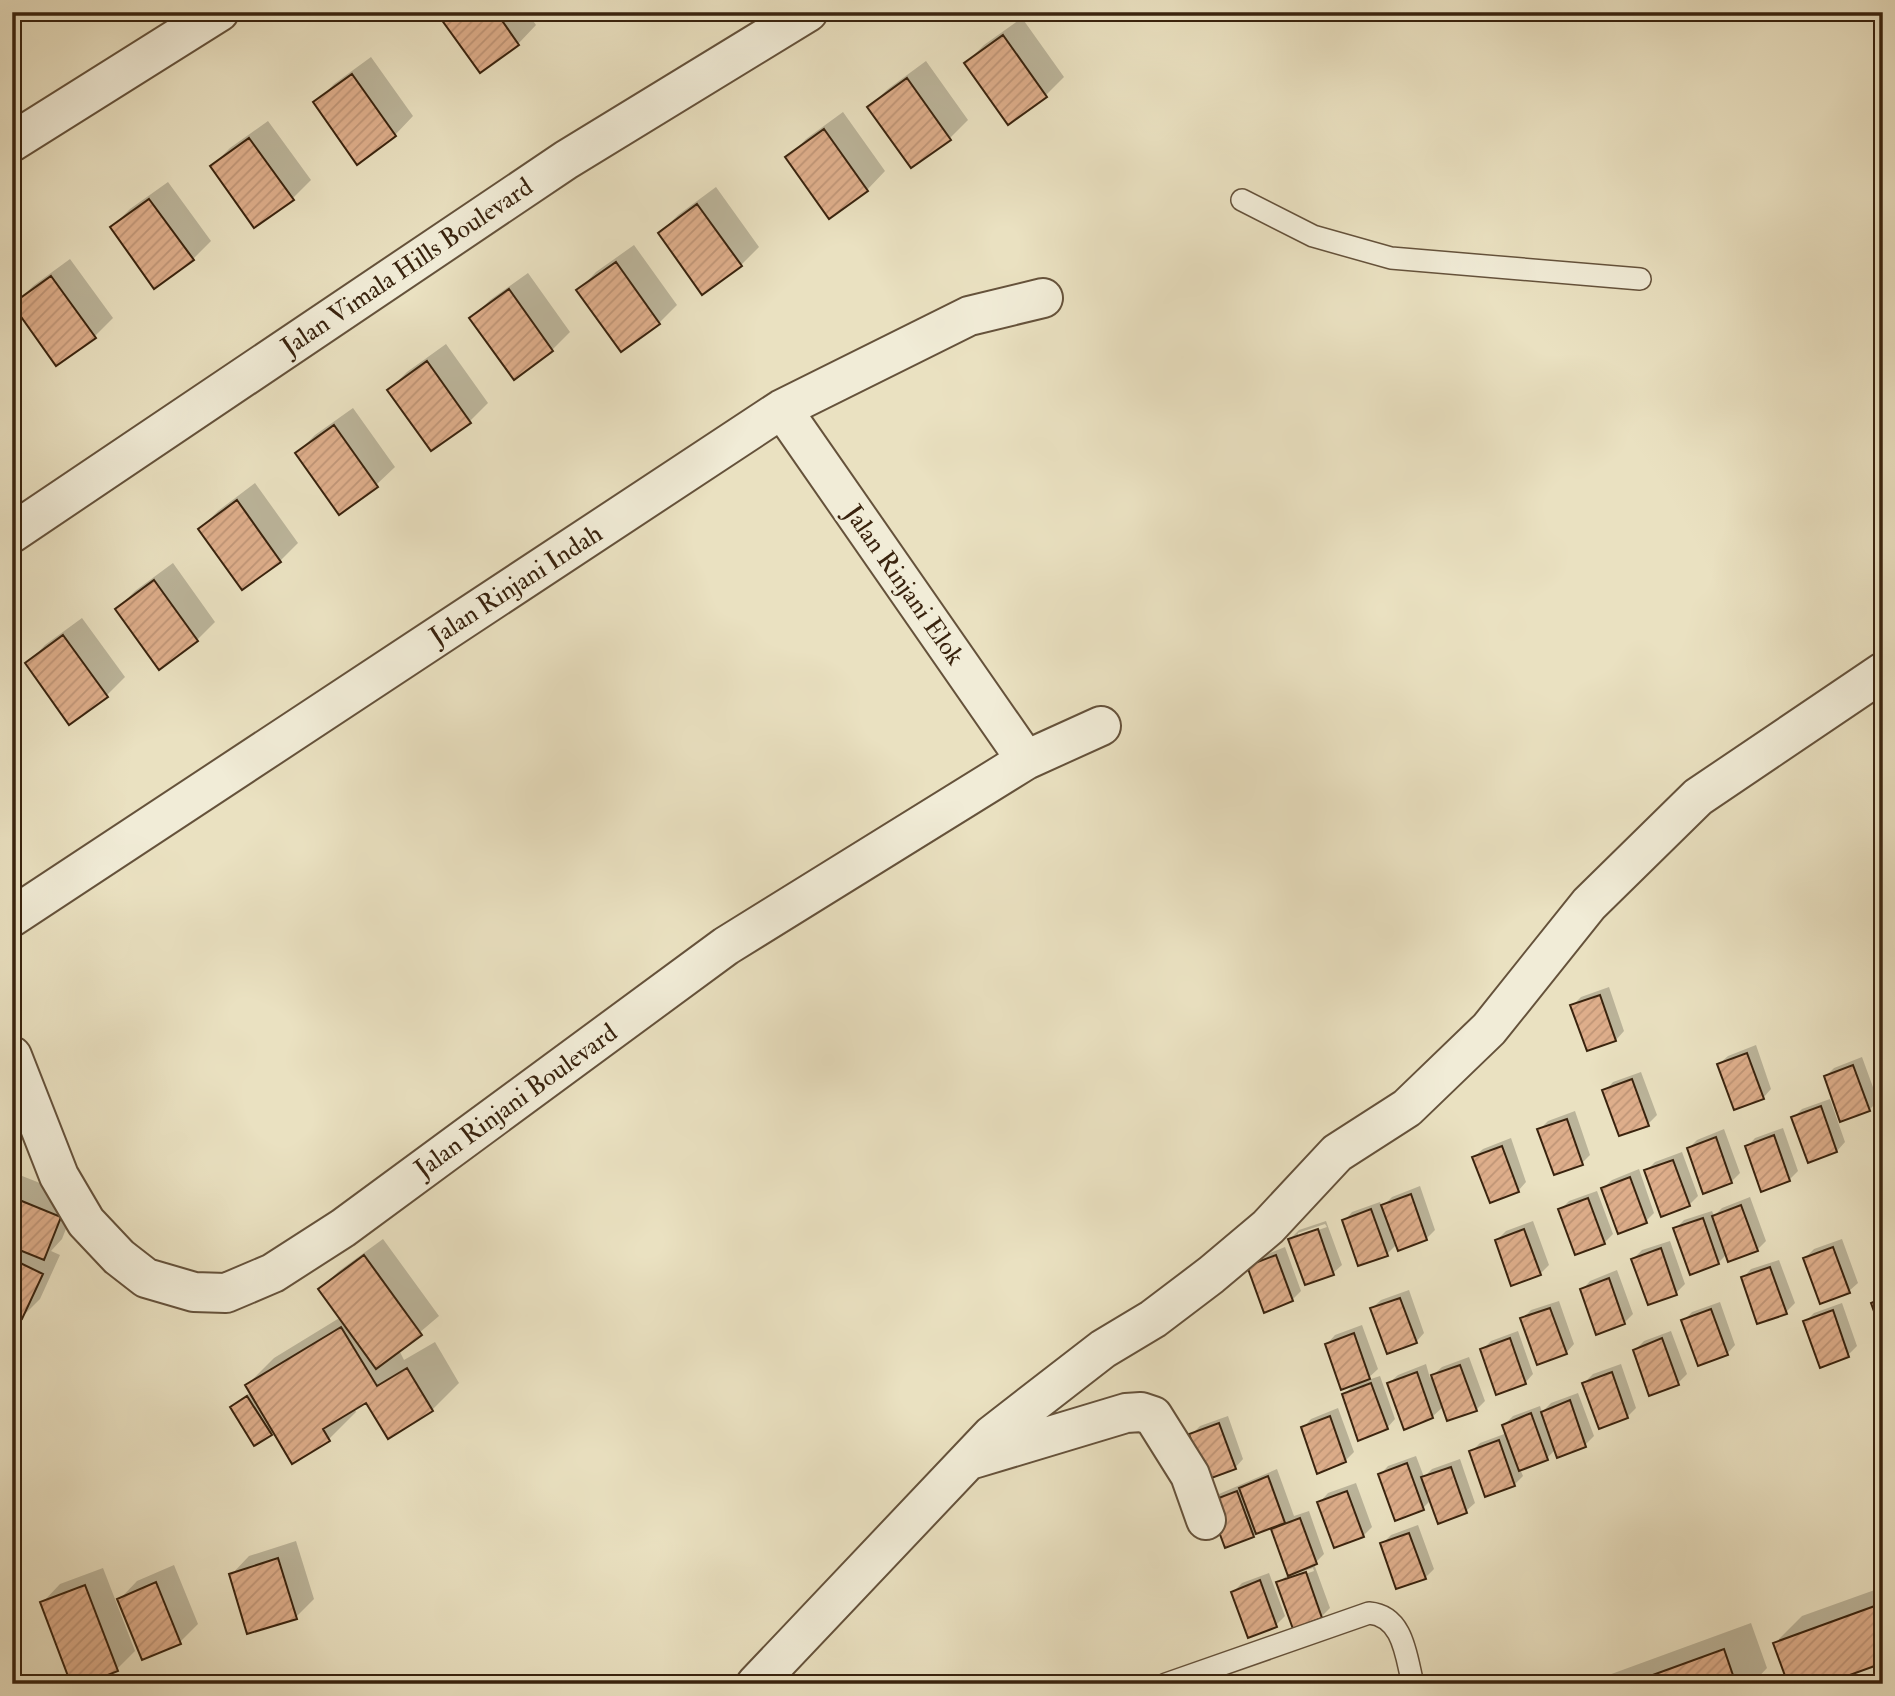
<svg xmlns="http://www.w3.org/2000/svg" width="1895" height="1696" viewBox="0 0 1895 1696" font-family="'IM FELL Double Pica',serif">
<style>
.shadow{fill:#0003;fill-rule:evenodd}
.building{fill:url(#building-hatch);stroke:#39230e;stroke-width:2}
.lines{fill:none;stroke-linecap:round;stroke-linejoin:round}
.service-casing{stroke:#65523b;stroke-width:24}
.minor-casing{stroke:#65523b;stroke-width:42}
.service{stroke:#f1ecd7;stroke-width:21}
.minor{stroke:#f1ecd7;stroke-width:38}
.labels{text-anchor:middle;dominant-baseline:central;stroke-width:6;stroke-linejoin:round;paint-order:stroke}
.street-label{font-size:26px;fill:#39230e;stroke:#f1ecd7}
</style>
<defs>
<pattern id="building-hatch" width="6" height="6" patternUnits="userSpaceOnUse" patternTransform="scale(1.75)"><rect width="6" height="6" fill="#deae8b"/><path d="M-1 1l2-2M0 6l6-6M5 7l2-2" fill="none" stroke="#bf9577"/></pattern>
</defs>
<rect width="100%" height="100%" fill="#eae1c1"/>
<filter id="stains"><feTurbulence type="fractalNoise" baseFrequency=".00286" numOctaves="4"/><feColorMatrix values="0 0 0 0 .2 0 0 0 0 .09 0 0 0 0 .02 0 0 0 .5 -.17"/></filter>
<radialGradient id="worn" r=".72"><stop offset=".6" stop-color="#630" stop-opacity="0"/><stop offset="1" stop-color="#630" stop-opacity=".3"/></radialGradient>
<path class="shadow" d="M 438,12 L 527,12 L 536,25 L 518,44 L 480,70 Z
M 1424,12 L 1441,12 L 1426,17 Z
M 1022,18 L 1064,77 L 1046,95 L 1008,122 L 966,63 L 984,45 Z
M 371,57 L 413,116 L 395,135 L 358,162 L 316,103 L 334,84 Z
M 926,61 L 968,120 L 950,138 L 912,166 L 869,107 L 888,89 Z
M 843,112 L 885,171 L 867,190 L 830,217 L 788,158 L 806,139 Z
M 268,121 L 311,180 L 293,198 L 212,166 L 230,148 Z
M 168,182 L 211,241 L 193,259 L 112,227 L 130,209 Z
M 716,187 L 759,247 L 741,265 L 660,233 L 678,215 Z
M 634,245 L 677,305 L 659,323 L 578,291 L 596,272 Z
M 70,259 L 113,318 L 95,336 L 57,363 L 15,304 L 33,286 Z
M 528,273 L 570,332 L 552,350 L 515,378 L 472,318 L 490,300 Z
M 446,344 L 488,403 L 470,421 L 432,449 L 389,390 L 407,372 Z
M 353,408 L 395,467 L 376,485 L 297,453 L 315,435 Z
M 255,483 L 298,543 L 280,561 L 200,529 L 218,511 Z
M 173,563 L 215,622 L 197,640 L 117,609 L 135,591 Z
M 82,618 L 125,677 L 106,696 L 27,664 L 45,645 Z
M 1609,987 L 1624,1031 L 1616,1040 L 1572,1006 L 1581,997 Z
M 1756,1045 L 1771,1089 L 1763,1098 L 1719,1064 L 1728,1056 Z
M 1862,1057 L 1878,1101 L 1869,1110 L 1826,1076 L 1834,1068 Z
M 1641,1072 L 1657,1115 L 1648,1124 L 1605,1091 L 1613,1082 Z
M 1830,1099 L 1845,1142 L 1837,1151 L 1793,1118 L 1802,1109 Z
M 1575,1111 L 1590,1155 L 1582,1163 L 1539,1130 L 1548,1121 Z
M 1783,1128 L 1798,1171 L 1789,1180 L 1747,1147 L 1755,1138 Z
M 1724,1129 L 1740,1173 L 1731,1182 L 1689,1148 L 1697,1140 Z
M 1511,1138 L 1526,1182 L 1518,1191 L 1474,1157 L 1483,1149 Z
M 1682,1152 L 1698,1196 L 1689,1205 L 1646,1171 L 1655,1162 Z
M 1639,1169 L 1654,1213 L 1646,1221 L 1603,1188 L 1612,1180 Z
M 12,1172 L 78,1198 L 62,1239 L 51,1251 L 60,1255 L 40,1299 L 22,1317 L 12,1312 Z
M 1420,1186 L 1435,1230 L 1426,1239 L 1397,1244 L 1387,1254 L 1344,1221 L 1352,1212 L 1380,1202 L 1382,1207 L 1392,1197 Z
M 1597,1191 L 1613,1234 L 1604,1243 L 1560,1210 L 1569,1201 Z
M 1750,1197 L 1766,1241 L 1757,1250 L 1727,1254 L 1718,1263 L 1675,1229 L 1684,1220 L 1712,1211 L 1714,1216 L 1722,1208 Z
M 1326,1221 L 1342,1265 L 1333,1273 L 1290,1239 L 1299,1230 ZM 1325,1224 L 1327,1227 L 1298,1237 L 1298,1233 Z
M 1533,1221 L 1549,1265 L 1540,1274 L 1497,1240 L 1506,1231 Z
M 383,1239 L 439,1316 L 399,1350 L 404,1360 L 435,1342 L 459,1383 L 432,1410 L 367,1400 L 354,1408 L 356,1412 L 329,1439 L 292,1462 L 274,1430 L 271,1434 L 232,1407 L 251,1392 L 247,1385 L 274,1358 L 341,1317 L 320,1289 L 339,1271 Z
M 1842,1239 L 1858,1283 L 1849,1291 L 1805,1258 L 1814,1249 Z
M 1670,1241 L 1685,1284 L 1676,1293 L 1649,1303 L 1633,1259 L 1642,1250 Z
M 1285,1247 L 1301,1291 L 1292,1300 L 1249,1267 L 1258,1258 Z
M 1779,1260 L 1795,1303 L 1786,1312 L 1743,1278 L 1751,1269 Z
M 1617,1270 L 1633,1314 L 1624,1323 L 1582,1290 L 1590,1281 Z
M 1409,1290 L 1424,1333 L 1416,1342 L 1372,1308 L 1381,1300 Z
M 1559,1301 L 1574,1344 L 1566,1353 L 1522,1319 L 1531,1310 Z
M 1720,1302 L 1735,1345 L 1727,1354 L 1683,1321 L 1692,1312 Z
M 1842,1303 L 1857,1346 L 1848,1355 L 1805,1322 L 1814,1313 Z
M 1362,1325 L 1378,1369 L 1365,1381 L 1380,1376 L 1395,1419 L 1387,1428 L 1344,1395 L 1356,1382 L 1327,1344 L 1335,1335 Z
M 1518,1331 L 1533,1374 L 1525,1383 L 1482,1350 L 1491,1341 Z
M 1671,1331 L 1687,1374 L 1678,1383 L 1635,1350 L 1644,1341 Z
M 1469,1357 L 1485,1401 L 1476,1410 L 1444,1406 L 1432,1417 L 1389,1383 L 1398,1375 L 1426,1364 L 1430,1378 L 1442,1367 Z
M 1621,1364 L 1636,1408 L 1627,1417 L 1584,1383 L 1593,1374 Z
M 1578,1393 L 1594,1436 L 1585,1445 L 1556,1449 L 1547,1458 L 1520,1469 L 1523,1476 L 1514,1485 L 1471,1452 L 1480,1443 L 1507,1433 L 1504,1425 L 1513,1416 L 1540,1406 L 1542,1412 L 1551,1403 Z
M 1338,1408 L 1354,1452 L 1345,1461 L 1303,1428 L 1311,1419 Z
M 1228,1416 L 1243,1459 L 1235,1468 L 1191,1435 L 1200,1426 Z
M 1416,1456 L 1424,1477 L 1432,1469 L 1460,1459 L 1475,1503 L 1466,1511 L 1439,1522 L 1431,1500 L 1423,1508 L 1380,1475 L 1388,1466 Z
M 1277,1469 L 1294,1516 L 1309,1511 L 1324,1554 L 1314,1564 L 1330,1608 L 1321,1617 L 1278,1583 L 1289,1574 L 1272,1526 L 1253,1536 L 1210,1502 L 1219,1494 ZM 1313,1568 L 1314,1571 L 1286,1581 L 1286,1577 Z
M 1356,1483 L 1372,1527 L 1363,1536 L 1320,1502 L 1328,1493 Z
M 1418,1525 L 1434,1569 L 1425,1578 L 1382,1544 L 1391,1535 Z
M 296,1541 L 314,1599 L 296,1617 L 231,1575 L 249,1556 Z
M 174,1565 L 198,1624 L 180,1642 L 119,1600 L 137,1581 Z
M 103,1568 L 135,1651 L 117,1669 L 42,1603 L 60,1584 Z
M 1269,1573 L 1285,1616 L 1276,1625 L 1233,1592 L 1242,1583 Z
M 1883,1587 L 1883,1661 L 1775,1643 L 1802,1616 Z
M 1751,1623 L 1767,1668 L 1752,1684 L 1584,1684 Z"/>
<path class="building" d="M 436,12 L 496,12 L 519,45 L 480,73 Z
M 1003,35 L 1047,97 L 1008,125 L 964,63 Z
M 352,74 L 396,136 L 357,165 L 313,102 Z
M 907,78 L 951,140 L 911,168 L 867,107 Z
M 824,129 L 868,191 L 829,219 L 785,157 Z
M 249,138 L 294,200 L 254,228 L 210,166 Z
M 149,199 L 194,260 L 154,289 L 110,227 Z
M 697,204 L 742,266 L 702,295 L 658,233 Z
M 616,262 L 660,324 L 621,352 L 576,290 Z
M 51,276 L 96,338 L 56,366 L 12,304 Z
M 509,289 L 553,351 L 514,380 L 469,318 Z
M 427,361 L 471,423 L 431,451 L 387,390 Z
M 334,425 L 378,487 L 339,515 L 295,453 Z
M 237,500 L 281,562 L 242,590 L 198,529 Z
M 154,580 L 198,641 L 159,670 L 115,609 Z
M 63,635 L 108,697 L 69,725 L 25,663 Z
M 1600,995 L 1616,1041 L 1587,1051 L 1570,1005 Z
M 1747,1053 L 1764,1099 L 1734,1110 L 1717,1064 Z
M 1853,1065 L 1870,1111 L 1840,1122 L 1824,1076 Z
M 1632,1079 L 1649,1126 L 1619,1136 L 1602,1090 Z
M 1821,1106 L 1837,1152 L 1808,1163 L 1791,1117 Z
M 1567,1119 L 1583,1165 L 1554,1175 L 1537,1129 Z
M 1774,1135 L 1790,1181 L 1761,1192 L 1745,1146 Z
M 1716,1137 L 1732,1183 L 1703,1194 L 1687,1148 Z
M 1502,1146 L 1519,1192 L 1490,1203 L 1472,1157 Z
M 1673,1160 L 1690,1206 L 1661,1217 L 1644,1170 Z
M 1630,1177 L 1647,1223 L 1618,1234 L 1601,1188 Z
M 1411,1194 L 1427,1240 L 1398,1251 L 1381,1205 Z
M 12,1197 L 61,1217 L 44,1260 L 12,1247 Z
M 1588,1198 L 1605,1244 L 1575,1255 L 1558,1209 Z
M 1741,1205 L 1758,1251 L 1728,1262 L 1712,1216 Z
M 1371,1209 L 1388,1256 L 1358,1266 L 1342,1220 Z
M 1703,1218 L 1719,1264 L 1690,1275 L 1673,1228 Z
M 1318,1229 L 1334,1275 L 1305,1285 L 1288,1239 Z
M 1524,1229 L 1541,1275 L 1511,1286 L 1495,1240 Z
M 1833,1247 L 1850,1293 L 1820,1304 L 1803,1258 Z
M 1661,1248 L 1677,1295 L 1648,1305 L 1631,1259 Z
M 364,1255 L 422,1335 L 376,1369 L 318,1289 Z
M 1276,1255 L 1293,1301 L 1264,1313 L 1247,1266 Z
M 12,1259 L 43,1274 L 22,1319 L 12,1314 Z
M 1770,1267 L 1787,1314 L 1757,1324 L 1741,1277 Z
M 1609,1278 L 1625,1324 L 1596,1335 L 1580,1289 Z
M 1400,1298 L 1417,1343 L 1387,1354 L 1370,1308 Z
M 1883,1298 L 1883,1336 L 1871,1303 Z
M 1550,1308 L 1567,1354 L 1537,1365 L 1520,1318 Z
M 1711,1309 L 1728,1355 L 1698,1366 L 1681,1320 Z
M 1833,1310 L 1849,1357 L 1820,1368 L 1803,1321 Z
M 341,1327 L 377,1386 L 407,1368 L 433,1411 L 388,1439 L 366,1403 L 323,1429 L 330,1441 L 292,1464 L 245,1385 Z
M 1354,1333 L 1370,1379 L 1341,1390 L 1325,1344 Z
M 1510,1338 L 1526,1384 L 1496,1395 L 1480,1349 Z
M 1662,1338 L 1679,1385 L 1649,1396 L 1633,1350 Z
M 1460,1365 L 1477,1411 L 1447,1421 L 1431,1375 Z
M 1417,1372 L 1433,1418 L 1404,1430 L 1387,1383 Z
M 1612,1372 L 1628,1418 L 1599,1429 L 1582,1383 Z
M 1371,1383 L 1388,1429 L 1358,1441 L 1342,1394 Z
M 247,1396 L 272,1435 L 254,1446 L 230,1407 Z
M 1570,1400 L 1586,1447 L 1557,1458 L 1541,1412 Z
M 1531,1413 L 1548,1460 L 1519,1471 L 1502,1425 Z
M 1330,1416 L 1346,1462 L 1317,1474 L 1301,1427 Z
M 1219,1423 L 1236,1469 L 1206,1480 L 1189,1434 Z
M 1499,1440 L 1515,1486 L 1485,1497 L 1469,1451 Z
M 1407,1463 L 1424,1510 L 1395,1521 L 1378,1474 Z
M 1451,1467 L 1467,1513 L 1438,1524 L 1421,1477 Z
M 1268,1476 L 1285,1523 L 1256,1534 L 1239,1488 Z
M 1237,1491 L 1254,1537 L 1225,1548 L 1208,1502 Z
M 1347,1491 L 1364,1537 L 1334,1548 L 1317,1502 Z
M 1300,1518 L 1317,1564 L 1288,1576 L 1271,1529 Z
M 1409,1533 L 1426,1579 L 1396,1589 L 1380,1543 Z
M 278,1558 L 297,1619 L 247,1634 L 229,1574 Z
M 1306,1572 L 1322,1618 L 1293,1629 L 1276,1582 Z
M 1260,1580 L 1277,1627 L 1248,1638 L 1231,1592 Z
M 156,1582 L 181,1644 L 142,1660 L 117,1599 Z
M 85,1585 L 118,1671 L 85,1684 L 71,1684 L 40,1602 Z
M 1883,1603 L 1883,1663 L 1825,1684 L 1788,1684 L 1773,1643 Z
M 1724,1649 L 1736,1684 L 1628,1684 Z"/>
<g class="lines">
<defs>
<path id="service" d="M 1242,200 L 1313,236 L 1391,258 L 1640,279
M 1166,1684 L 1369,1613 C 1404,1616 1406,1657 1413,1684"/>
<path id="minor" d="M 12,142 L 219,12
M 782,409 L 1026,760
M 12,533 L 566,160 L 808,12
M 12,917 L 782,409 L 969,316 L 1043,298
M 12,1056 L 59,1176 L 86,1222 L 119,1257 L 146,1278 L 194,1292 L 226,1293 L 273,1273 L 343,1228 L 726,946 L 1026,760 L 1101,726
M 973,1459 L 1126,1413 L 1141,1412 L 1153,1416 L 1190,1475 L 1206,1520
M 756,1684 L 992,1435 L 1103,1349 L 1153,1319 L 1211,1275 L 1268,1227 L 1337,1153 L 1407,1108 L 1489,1029 L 1589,904 L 1698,797 L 1883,672"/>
</defs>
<use href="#service" class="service-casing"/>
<use href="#minor" class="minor-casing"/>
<use href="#service" class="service"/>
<use href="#minor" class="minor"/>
</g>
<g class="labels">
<g class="street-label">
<text transform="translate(407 267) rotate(-34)">Jalan Vimala Hills Boulevard</text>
<text transform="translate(516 585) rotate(-33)">Jalan Rinjani Indah</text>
<text transform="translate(904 585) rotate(55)">Jalan Rinjani Elok</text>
<text transform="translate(516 1101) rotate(-36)">Jalan Rinjani Boulevard</text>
</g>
</g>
<rect width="1895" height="1696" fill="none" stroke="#eae1c1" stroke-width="42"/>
<rect x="14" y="14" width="1867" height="1668" fill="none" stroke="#39230e" stroke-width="3.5"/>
<rect x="21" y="21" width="1853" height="1654" fill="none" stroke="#39230e" stroke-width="2"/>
<rect width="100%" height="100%" filter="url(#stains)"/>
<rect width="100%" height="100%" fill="url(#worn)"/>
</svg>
